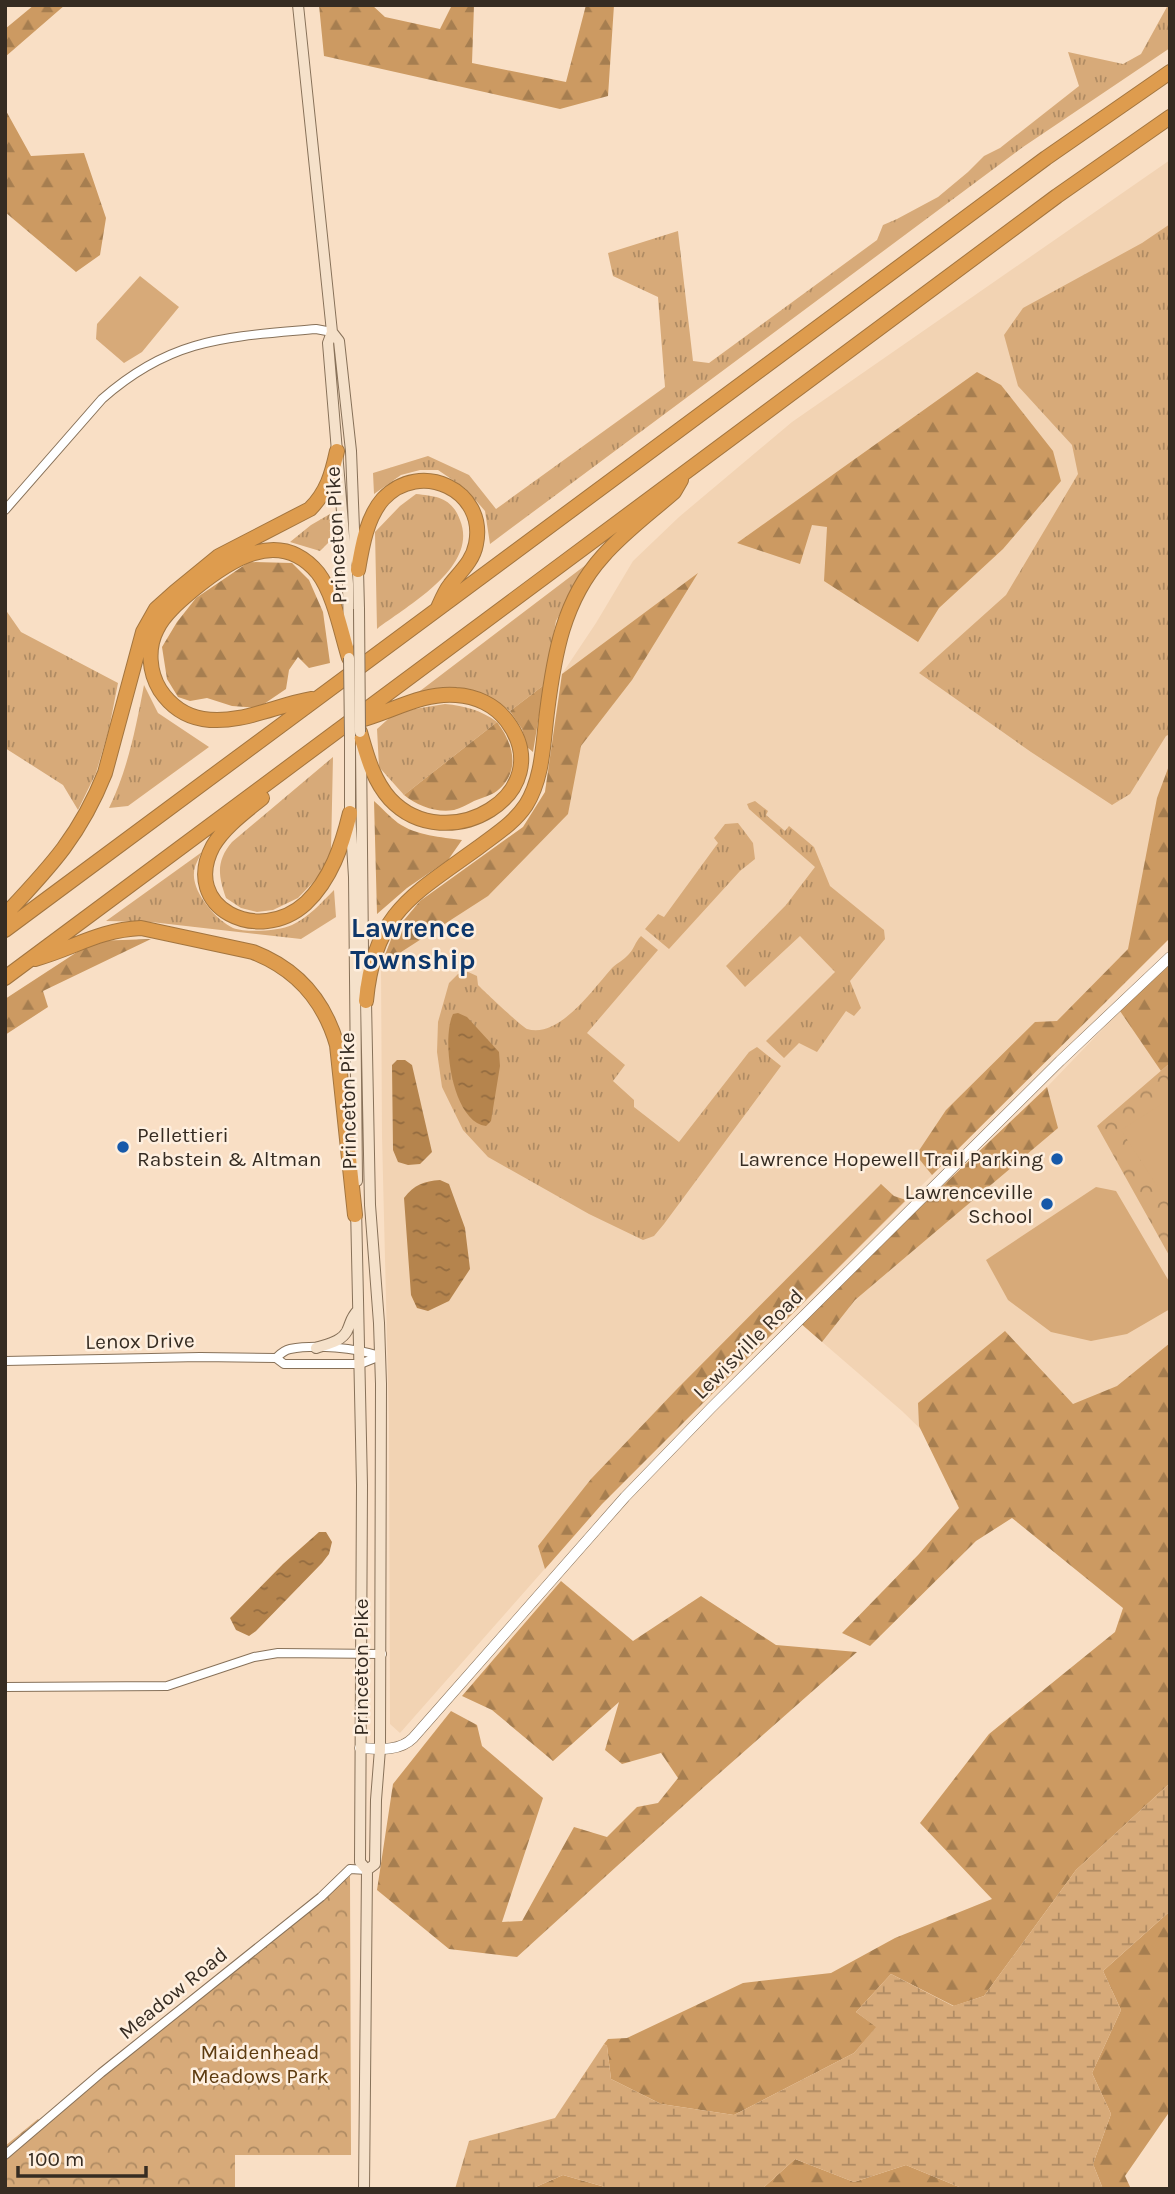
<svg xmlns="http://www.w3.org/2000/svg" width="1175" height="2194" viewBox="0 0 1175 2194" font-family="Karla,sans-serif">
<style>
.built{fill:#f2d3b3}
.grass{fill:url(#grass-tufts)}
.forest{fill:url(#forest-firs)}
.wetland{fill:url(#wetland-marsh)}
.park{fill:url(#park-crowns)}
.pitch{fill:#d7aa79}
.water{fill:url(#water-ripples)}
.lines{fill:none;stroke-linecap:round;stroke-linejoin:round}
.minor-casing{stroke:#877159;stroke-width:10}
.tertiary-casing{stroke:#877159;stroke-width:11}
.secondary-casing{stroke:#877159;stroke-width:12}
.motorway-casing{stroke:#a3753f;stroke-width:16}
.minor{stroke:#fff;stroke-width:8}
.tertiary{stroke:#fff;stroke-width:10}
.secondary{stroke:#f5e1ca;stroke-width:10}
.motorway{stroke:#de9c4e;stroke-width:14}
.secondary-bridge-casing{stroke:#877159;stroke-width:12;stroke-linecap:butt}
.secondary-bridge{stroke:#f5e1ca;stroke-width:10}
.poi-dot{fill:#1759a9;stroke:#feefdf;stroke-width:2.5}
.labels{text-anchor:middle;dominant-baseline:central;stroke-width:5;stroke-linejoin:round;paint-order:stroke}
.street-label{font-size:21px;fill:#362c22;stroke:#feefdf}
.poi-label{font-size:21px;fill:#362c22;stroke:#feefdf;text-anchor:end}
.park-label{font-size:21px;fill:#5d3b0f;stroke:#feefdf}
.district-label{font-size:28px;font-weight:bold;fill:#0e376b;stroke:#feefdf}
</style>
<defs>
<pattern id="grass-tufts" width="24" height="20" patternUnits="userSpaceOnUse" patternTransform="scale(1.75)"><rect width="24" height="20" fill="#d7aa79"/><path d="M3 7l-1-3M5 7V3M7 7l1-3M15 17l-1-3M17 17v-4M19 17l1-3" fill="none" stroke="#af8b63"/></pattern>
<pattern id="forest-firs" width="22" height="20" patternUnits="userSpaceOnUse" patternTransform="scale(1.75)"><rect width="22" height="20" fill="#cc9a62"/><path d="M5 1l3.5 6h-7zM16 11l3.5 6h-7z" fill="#a67e50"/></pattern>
<pattern id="wetland-marsh" width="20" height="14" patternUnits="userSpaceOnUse" patternTransform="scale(1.75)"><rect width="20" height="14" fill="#d7aa79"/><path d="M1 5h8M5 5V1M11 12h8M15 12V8" fill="none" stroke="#af8b63"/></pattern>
<pattern id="park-crowns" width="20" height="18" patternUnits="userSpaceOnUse" patternTransform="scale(1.75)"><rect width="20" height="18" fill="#d7aa79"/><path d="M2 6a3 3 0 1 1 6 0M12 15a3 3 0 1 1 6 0" fill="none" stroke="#af8b63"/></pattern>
<pattern id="water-ripples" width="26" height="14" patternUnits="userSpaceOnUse" patternTransform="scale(1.75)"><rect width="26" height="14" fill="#b5844d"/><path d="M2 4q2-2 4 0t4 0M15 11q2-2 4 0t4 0" fill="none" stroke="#946c40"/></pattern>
</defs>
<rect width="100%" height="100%" fill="#f9dfc5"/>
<path class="built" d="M 1170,160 L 1170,938 L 602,1504 L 400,1733 L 390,1724 L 389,1422 L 382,1136 L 381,965 L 394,932 L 420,901 L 523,827 L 545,792 L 562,674 L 596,623 L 633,561 L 679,517 L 792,422 Z
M 1170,959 L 1170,1632 L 1012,1518 L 902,1411 L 799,1322 L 1047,1087 Z"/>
<path class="grass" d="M 1168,5 L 1170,5 L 1170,48 L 1023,147 L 490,544 L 485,511 L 466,489 L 438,470 L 420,470 L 401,475 L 374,494 L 373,473 L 428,456 L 469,475 L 496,509 L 665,387 L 658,297 L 613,276 L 608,253 L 678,231 L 693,361 L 709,363 L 877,240 L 883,225 L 897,219 L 938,197 L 968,172 L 984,156 L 1000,148 L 1079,86 L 1068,52 L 1123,64 L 1141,54 Z
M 1170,224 L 1170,734 L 1166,736 L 1130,794 L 1112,805 L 1031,752 L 919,673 L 1006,595 L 1078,474 L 1072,445 L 1018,386 L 1004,335 L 1023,308 L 1142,243 Z
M 416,494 C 437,496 452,498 460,520 C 479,567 408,605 377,629 L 375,532 L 400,506 Z
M 330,514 L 330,541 L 320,551 L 290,542 L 311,525 Z
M 587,564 L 556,621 L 544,685 L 510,711 C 478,685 460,687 420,691 Z
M 5,609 L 21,632 L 118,683 L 109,729 L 96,773 L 78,810 L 63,785 L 5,748 Z
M 144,685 L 158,713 L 209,747 L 128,806 L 109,808 C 128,769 136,727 144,685 Z
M 445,704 C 465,706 481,710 497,722 L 404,795 L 379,767 L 377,729 L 396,712 Z
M 333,757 L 331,851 L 319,876 L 298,898 L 273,910 L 257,912 L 241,908 L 226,898 C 218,875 216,861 232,842 Z
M 755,801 L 768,811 L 766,815 L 785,831 L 789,826 L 814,847 L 830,886 L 884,930 L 885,939 L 850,981 L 861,1008 L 854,1016 L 846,1011 L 817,1052 L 799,1043 L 784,1058 L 766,1041 L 835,972 L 800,936 L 745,987 L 726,966 L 786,905 L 815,867 L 749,809 L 747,804 Z
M 738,823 L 753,843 L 755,859 L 740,871 L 669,949 L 645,929 L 658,914 L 664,917 L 718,843 L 714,838 L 725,824 Z
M 202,852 C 199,858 194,866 194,873 C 192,892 216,920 233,928 C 247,933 279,931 292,925 C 309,917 321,903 334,890 L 336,917 L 301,939 L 151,922 L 106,921 Z
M 641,936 L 658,950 L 587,1033 L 625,1065 L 613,1081 L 634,1100 L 634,1107 L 679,1142 L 749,1052 L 757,1047 L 781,1066 L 664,1224 L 654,1236 L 643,1240 L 589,1214 L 488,1157 L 463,1130 L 442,1087 L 437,1052 L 438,1022 L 449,983 L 458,974 L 466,971 L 477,976 L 478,985 C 485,992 522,1027 527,1029 C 559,1039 593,989 612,968 C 617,963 624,960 629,954 C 634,949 635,942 641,936 Z"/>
<path class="forest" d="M 34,5 L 65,5 L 5,57 L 5,29 Z
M 319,5 L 372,5 L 385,17 L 440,29 L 452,5 L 474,5 L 472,63 L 566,82 L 586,5 L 614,5 L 608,96 L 560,109 L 324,56 Z
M 5,109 L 31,156 L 84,153 L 106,218 L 100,255 L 76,272 L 5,212 Z
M 977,372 L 1001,385 L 1053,451 L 1061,481 L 1003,549 L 939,608 L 918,642 L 824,581 L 827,527 L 812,525 L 800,564 L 737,543 Z
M 249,562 L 292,563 L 309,580 L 323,612 L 330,663 L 309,668 L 298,657 L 289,670 L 286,689 L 258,708 L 232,706 L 207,698 L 190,701 L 178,697 L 167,679 L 162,647 L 177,622 L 196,598 Z
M 698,573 L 632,680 L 581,746 L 568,814 L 488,896 L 381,965 L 394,932 L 420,901 L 523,827 L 545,792 L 562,674 Z
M 544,685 L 533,752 L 527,747 L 522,729 L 510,711 Z
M 497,722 C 514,744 522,774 494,793 C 489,796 481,798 474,801 C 468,804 461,808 454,810 C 437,813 417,806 404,795 Z
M 1170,763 L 1170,938 L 932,1175 L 916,1155 L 946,1110 L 1035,1022 L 1057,1021 L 1128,949 L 1157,798 Z
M 374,801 C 382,808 390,817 398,823 C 417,836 441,837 462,840 L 448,860 L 407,888 L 377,914 Z
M 151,939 L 43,991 L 48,1007 L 5,1035 L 5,999 L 94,941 Z
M 1170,959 L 1170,1063 L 1161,1071 L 1120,1011 Z
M 1047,1087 L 1058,1128 L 855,1300 L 822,1342 L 799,1322 Z
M 881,1184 L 894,1196 L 906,1200 L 602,1504 L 545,1569 L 538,1546 L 591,1479 L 676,1390 Z
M 1005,1331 L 1073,1404 L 1117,1386 L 1170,1343 L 1170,1783 L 1076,1870 L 984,1996 L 954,2006 L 891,1974 L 856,2012 L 877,2027 L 854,2053 L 734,2115 L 661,2104 L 611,2079 L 607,2046 L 604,2044 L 608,2039 L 627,2038 L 743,1983 L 831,1973 L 895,1938 L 992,1899 L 920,1823 L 989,1734 L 1115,1632 L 1123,1608 L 1012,1518 L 976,1541 L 870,1646 L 842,1633 L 919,1554 L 959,1508 L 919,1426 L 918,1403 Z
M 561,1581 L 633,1641 L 701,1596 L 776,1645 L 857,1652 L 705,1786 L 517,1957 L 449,1949 L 377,1890 L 393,1784 L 451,1711 L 477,1725 L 482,1746 L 543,1798 L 502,1922 L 522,1921 L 574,1827 L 607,1837 L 637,1807 L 658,1803 L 678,1778 L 661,1753 L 622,1764 L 605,1750 L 619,1702 L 553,1761 L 492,1710 L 462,1696 Z
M 1169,1912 L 1170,2111 L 1125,2176 L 1131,2189 L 1103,2189 L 1093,2164 L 1111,2114 L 1092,2073 L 1121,2010 L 1103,1971 Z
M 795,2159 L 854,2182 L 906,2165 L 964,2189 L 762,2189 Z
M 563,2175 L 612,2189 L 531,2189 Z"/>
<path class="wetland" d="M 1170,1783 L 1170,1911 L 1103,1971 L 1121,2010 L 1092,2073 L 1111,2114 L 1093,2164 L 1103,2189 L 964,2189 L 906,2165 L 854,2182 L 795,2159 L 762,2189 L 612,2189 L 563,2175 L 531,2189 L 455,2189 L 469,2141 L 555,2118 L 604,2044 L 607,2046 L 611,2079 L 661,2104 L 734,2115 L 854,2053 L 876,2027 L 856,2012 L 891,1974 L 953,2006 L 984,1996 L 1076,1870 Z"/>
<path class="park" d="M 1170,1063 L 1170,1257 L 1097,1126 Z
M 350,1876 L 351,2155 L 235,2155 L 235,2189 L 5,2189 L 5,2146 L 38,2119 L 43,2126 Z"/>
<path class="pitch" d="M 140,276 L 179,307 L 142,352 L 124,363 L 96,339 L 97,324 Z
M 1170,1099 L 1170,1206 L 1121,1130 Z
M 1096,1187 L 1116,1191 L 1170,1283 L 1170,1309 L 1127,1334 L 1091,1341 L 1051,1332 L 1008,1300 L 986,1260 Z"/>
<path class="water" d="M 458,1013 L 467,1017 L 499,1052 L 500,1066 L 491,1121 L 486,1126 C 452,1122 441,1039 453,1014 Z
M 397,1060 L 405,1060 L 412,1065 L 432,1152 L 420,1164 L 408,1165 L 398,1162 L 393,1150 L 392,1065 Z
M 440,1180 L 449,1184 L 465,1228 L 470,1269 L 449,1301 L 428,1311 L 417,1308 L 411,1295 L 404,1198 C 414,1185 424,1181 440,1180 Z
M 319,1532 L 326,1532 L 332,1542 L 329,1554 L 322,1563 L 256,1631 L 249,1636 L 236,1630 L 230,1618 L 283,1564 Z"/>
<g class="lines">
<defs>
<path id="minor" d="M 5,510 L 102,399 C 172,337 228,337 316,329 L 332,332
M 276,1358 C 280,1354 285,1350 290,1349 C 316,1344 355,1348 380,1356
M 5,1361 L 200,1357 L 276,1358 L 284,1364 L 360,1364 L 380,1356
M 5,1687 L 167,1686 L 254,1657 L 278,1653 L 382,1654
M 5,2155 L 101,2073 L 321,1897 L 350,1869 L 367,1870"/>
<path id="tertiary" d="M 360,1748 C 378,1749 399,1752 413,1738 L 625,1497 L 711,1408 L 1060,1061 L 1170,957"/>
<path id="secondary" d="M 298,5 L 332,332 L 328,343 L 348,584 L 349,643
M 332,332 L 339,341 L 351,451 L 355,555 L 358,570 L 359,609
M 350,736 L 350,813 L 354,877 L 357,1181
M 361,746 L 363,951 L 366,1001 L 370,1205 L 379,1323 L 381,1384 L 380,1749 L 376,1800 L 375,1864 L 367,1870
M 356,1207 L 362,1485 L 360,1862 L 367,1870 L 364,2189
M 316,1348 C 327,1344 341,1342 347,1331 C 352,1320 350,1319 358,1310"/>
<path id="motorway" d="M 358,570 C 362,546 367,517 383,499 C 420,459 487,490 476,544 C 473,561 460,572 450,585 C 445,591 441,601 438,608
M 312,699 C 276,705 240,725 203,719 C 185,716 170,705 160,690 C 149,672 147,648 157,629 C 164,614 180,601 193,590 C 228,561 279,526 318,573 C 334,594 341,632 349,658
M 349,723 C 385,716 419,692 456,695 C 476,696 495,705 507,721 C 561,793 447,860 390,799 C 373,780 367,756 360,732
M 262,798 C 245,812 224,827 213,846 C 180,908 259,946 306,903 C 331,879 342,846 350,813
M 5,915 C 50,867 80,836 105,773 L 143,632 L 156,609 L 175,592 L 219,556 L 310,509 C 327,492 332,474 337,451
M 5,930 L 1046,158 L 1170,72
M 35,959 C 74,948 99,930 141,928 L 253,952 C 297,969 324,1000 337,1045 L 355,1215
M 5,978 L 1057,196 L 1170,117
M 366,1001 C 374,912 413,895 479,847 C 496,834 514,823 526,805 C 543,778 543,743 547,712 C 554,656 563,600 603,556 C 624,532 650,513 674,492 L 681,480"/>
</defs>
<use href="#minor" class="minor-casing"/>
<use href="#tertiary" class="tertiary-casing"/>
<use href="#secondary" class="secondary-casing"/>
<use href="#motorway" class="motorway-casing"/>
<use href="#minor" class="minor"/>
<use href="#tertiary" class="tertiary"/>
<use href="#secondary" class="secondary"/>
<use href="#motorway" class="motorway"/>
<defs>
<path id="secondary-bridge" d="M 359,609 L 360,732
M 349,658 L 350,736"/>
</defs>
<use href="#secondary-bridge" class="secondary-bridge-casing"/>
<use href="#secondary-bridge" class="secondary-bridge"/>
</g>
<g class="poi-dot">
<circle cx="123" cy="1147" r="7"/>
<circle cx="1057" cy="1159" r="7"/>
<circle cx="1047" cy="1204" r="7"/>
</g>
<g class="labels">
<g class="street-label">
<text transform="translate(336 535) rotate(-93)">Princeton Pike</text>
<text transform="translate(348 1101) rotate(-91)">Princeton Pike</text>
<text transform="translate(140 1341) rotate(-1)">Lenox Drive</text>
<text transform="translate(748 1344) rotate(-45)">Lewisville Road</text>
<text transform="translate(361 1667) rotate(-90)">Princeton Pike</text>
<text transform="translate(173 1993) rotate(-39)">Meadow Road</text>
</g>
<g class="poi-label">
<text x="137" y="1135" text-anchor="start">Pellettieri<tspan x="137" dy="24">Rabstein &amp; Altman</tspan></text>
<text x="1043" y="1159">Lawrence Hopewell Trail Parking</text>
<text x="1033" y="1192">Lawrenceville<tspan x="1033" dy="24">School</tspan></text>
</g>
<g class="park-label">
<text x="260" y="2052">Maidenhead<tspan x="260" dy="24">Meadows Park</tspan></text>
</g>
<g class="district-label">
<text x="413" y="927">Lawrence<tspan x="413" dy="32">Township</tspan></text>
</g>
</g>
<rect width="1175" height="2194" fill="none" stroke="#362c22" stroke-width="14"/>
<path d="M18 2166v10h128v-10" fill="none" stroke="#362c22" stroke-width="3.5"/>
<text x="28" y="2166" font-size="21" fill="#362c22" stroke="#feefdf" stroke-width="5" paint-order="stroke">100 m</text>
</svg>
